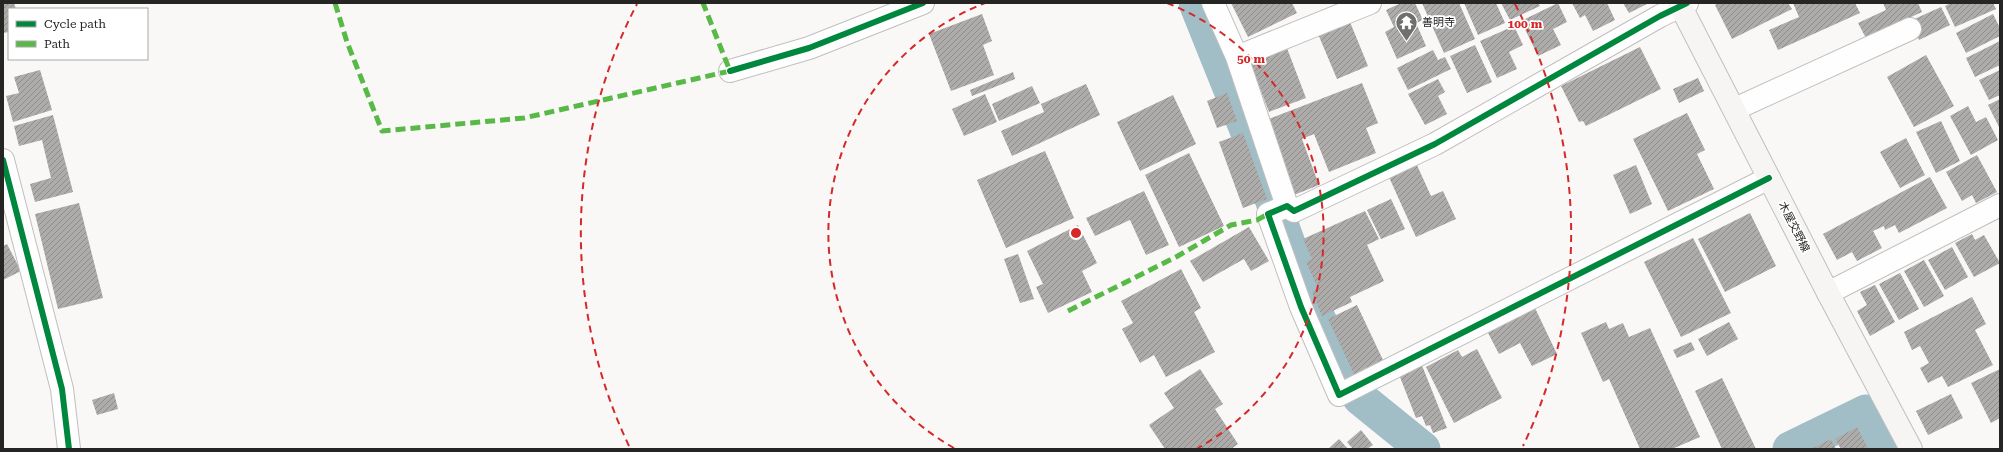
<svg xmlns="http://www.w3.org/2000/svg" width="2003" height="452" viewBox="0 0 2003 452" font-family="'Roboto Serif','Noto Sans JP',serif">
<style>
.lines{fill:none;stroke-linecap:round;stroke-linejoin:round}
.canal{stroke:#a1bec6;stroke-width:35}
.building{fill:url(#building-hatch)}
.street-casing{stroke:#c0bfbe;stroke-width:24}
.secondary-casing{stroke:#c0bfbe;stroke-width:24}
.street{stroke:#fefefe;stroke-width:22}
.secondary{stroke:#f7f5f4;stroke-width:22}
.quiet{stroke:#58b947;stroke-width:5;stroke-dasharray:10 5;stroke-linecap:butt}
.cycleway-casing{stroke:#fff;stroke-width:8}
.cycleway{stroke:#00873e;stroke-width:6}
.ring{fill:none;stroke:#d62828;stroke-width:2;stroke-dasharray:7 5}
.labels{text-anchor:middle;dominant-baseline:central;stroke-width:3.5;stroke-linejoin:round;paint-order:stroke}
.poi-label{font-size:11px;fill:#252524;stroke:#fff;text-anchor:start}
.street-label{font-size:11px;fill:#252524;stroke:#fff}
.centre{fill:#d62828;stroke:#fff;stroke-width:2}
.ring-label{font-size:12px;text-anchor:middle;font-weight:bold;fill:#d62828;stroke:#fff;stroke-width:3.5;stroke-linejoin:round;paint-order:stroke}
</style>
<defs>
<pattern id="building-hatch" width="6" height="6" patternUnits="userSpaceOnUse"><rect width="6" height="6" fill="#adacab"/><path d="M-1 1l2-2M0 6l6-6M5 7l2-2" fill="none" stroke="#8d8c8b"/></pattern>
</defs>
<rect width="100%" height="100%" fill="#f9f8f7"/>
<g class="lines">
<path class="canal" d="M 1196,3 L 1251,140 L 1305,291 L 1343,370 L 1360,398 L 1423,449
M 1790,449 L 1866,412 L 1884,449"/>
</g>
<path class="building" d="M 14,3 L 16,9 L 9,9 L 9,32 L 3,33 L 3,4 Z
M 1231,3 L 1292,3 L 1297,13 L 1248,37 Z
M 1401,3 L 1415,3 L 1423,20 L 1416,23 L 1426,46 L 1397,59 L 1385,32 L 1394,27 L 1386,10 Z
M 1422,3 L 1459,3 L 1475,39 L 1444,53 Z
M 1464,3 L 1496,3 L 1505,23 L 1478,35 Z
M 1501,3 L 1538,3 L 1540,6 L 1510,20 Z
M 1558,3 L 1567,22 L 1553,29 L 1561,45 L 1538,56 L 1521,21 Z
M 1572,3 L 1607,3 L 1615,20 L 1593,31 L 1585,15 L 1580,18 Z
M 1623,3 L 1649,3 L 1629,13 Z
M 1719,3 L 1788,3 L 1792,9 L 1732,39 L 1715,5 Z
M 1793,3 L 1855,3 L 1860,13 L 1778,50 L 1769,30 L 1799,17 Z
M 1883,3 L 1918,3 L 1922,12 L 1866,38 L 1858,23 L 1886,10 Z
M 1951,3 L 1993,3 L 1996,9 L 1955,27 L 1945,6 Z
M 1941,7 L 1950,25 L 1919,40 L 1910,21 Z
M 982,14 L 992,41 L 983,45 L 994,75 L 951,91 L 929,34 Z
M 1993,14 L 2000,28 L 2000,36 L 1966,53 L 1956,33 Z
M 1350,22 L 1368,66 L 1337,79 L 1318,34 Z
M 1514,26 L 1523,45 L 1509,52 L 1517,69 L 1497,78 L 1480,41 Z
M 2000,41 L 2000,65 L 1975,77 L 1966,58 Z
M 1285,43 L 1306,98 L 1269,112 L 1248,57 Z
M 1475,45 L 1492,82 L 1467,93 L 1450,56 Z
M 1640,47 L 1661,89 L 1586,126 L 1583,121 L 1579,122 L 1561,86 Z
M 1433,50 L 1438,60 L 1445,57 L 1451,69 L 1408,90 L 1397,68 Z
M 1926,55 L 1954,106 L 1914,127 L 1887,77 Z
M 40,70 L 52,110 L 13,122 L 6,96 L 19,93 L 14,77 Z
M 2000,70 L 2000,95 L 1989,100 L 1979,80 Z
M 1013,72 L 1015,79 L 972,96 L 970,90 Z
M 1698,78 L 1704,91 L 1679,103 L 1673,89 Z
M 1438,79 L 1445,92 L 1438,96 L 1447,114 L 1425,125 L 1408,94 Z
M 1362,83 L 1378,123 L 1366,128 L 1376,153 L 1329,172 L 1314,134 L 1302,139 L 1319,185 L 1294,195 L 1266,120 Z
M 1086,84 L 1100,115 L 1012,156 L 1001,131 L 1044,112 L 1041,104 Z
M 1032,86 L 1040,103 L 999,121 L 992,104 Z
M 1227,93 L 1237,121 L 1217,128 L 1207,101 Z
M 985,94 L 997,122 L 964,136 L 952,109 Z
M 1173,95 L 1196,144 L 1140,171 L 1117,122 Z
M 2000,99 L 2000,129 L 1988,105 Z
M 1968,106 L 1976,122 L 1986,117 L 1998,140 L 1971,155 L 1950,116 Z
M 1687,113 L 1705,150 L 1697,154 L 1714,189 L 1668,211 L 1633,139 Z
M 53,115 L 73,192 L 35,202 L 30,184 L 51,178 L 42,140 L 19,146 L 14,126 Z
M 1941,121 L 1960,161 L 1936,173 L 1916,132 Z
M 1243,133 L 1267,199 L 1243,208 L 1219,142 Z
M 1906,138 L 1925,175 L 1900,188 L 1880,152 Z
M 1045,151 L 1074,218 L 1006,248 L 977,180 Z
M 1189,153 L 1224,226 L 1179,247 L 1145,175 Z
M 1977,155 L 1997,192 L 1976,203 L 1972,195 L 1962,201 L 1946,172 Z
M 1416,163 L 1431,196 L 1443,191 L 1456,219 L 1416,237 L 1388,175 Z
M 1636,165 L 1652,204 L 1630,214 L 1613,175 Z
M 1930,177 L 1947,208 L 1899,233 L 1895,225 L 1885,230 L 1884,226 L 1873,231 L 1882,248 L 1857,261 L 1852,252 L 1837,260 L 1823,234 Z
M 1144,191 L 1169,245 L 1146,255 L 1130,220 L 1095,236 L 1086,218 Z
M 1391,199 L 1405,229 L 1381,239 L 1367,210 Z
M 79,203 L 103,298 L 58,309 L 35,214 Z
M 1365,211 L 1379,239 L 1367,245 L 1384,281 L 1350,297 L 1352,302 L 1322,316 L 1312,292 L 1318,288 L 1306,262 L 1312,259 L 1303,239 Z
M 1750,213 L 1776,266 L 1725,292 L 1698,239 Z
M 1078,225 L 1097,263 L 1082,271 L 1092,292 L 1048,313 L 1036,287 L 1043,284 L 1027,251 Z
M 1249,227 L 1269,261 L 1251,271 L 1244,259 L 1203,282 L 1190,261 Z
M 1972,234 L 1975,240 L 1984,235 L 2000,263 L 1974,277 L 1955,243 Z
M 1693,238 L 1731,313 L 1681,337 L 1644,262 Z
M 7,244 L 21,271 L 3,280 L 3,246 Z
M 1952,247 L 1968,277 L 1945,290 L 1928,260 Z
M 1018,254 L 1034,299 L 1020,303 L 1004,259 Z
M 1924,260 L 1944,296 L 1924,307 L 1904,271 Z
M 1181,269 L 1201,308 L 1194,312 L 1215,352 L 1166,377 L 1154,355 L 1140,363 L 1122,329 L 1133,323 L 1121,301 Z
M 1900,273 L 1919,309 L 1899,320 L 1879,284 Z
M 1875,285 L 1895,322 L 1870,336 L 1857,311 L 1867,305 L 1860,292 Z
M 1972,297 L 1986,324 L 1975,330 L 1993,365 L 1948,387 L 1942,376 L 1928,383 L 1920,368 L 1929,363 L 1920,346 L 1912,350 L 1904,332 Z
M 1357,305 L 1383,360 L 1354,374 L 1328,319 Z
M 1535,308 L 1557,354 L 1532,366 L 1520,343 L 1499,354 L 1487,331 Z
M 1606,322 L 1609,329 L 1623,323 L 1629,337 L 1650,328 L 1700,437 L 1672,449 L 1640,449 L 1609,379 L 1603,382 L 1581,333 Z
M 1729,322 L 1738,339 L 1707,356 L 1698,339 Z
M 1691,342 L 1695,350 L 1677,358 L 1673,350 Z
M 1477,349 L 1502,398 L 1454,423 L 1426,367 L 1458,350 L 1462,357 Z
M 1421,363 L 1447,428 L 1433,433 L 1430,425 L 1426,426 L 1422,416 L 1416,418 L 1398,372 Z
M 1200,369 L 1223,404 L 1215,409 L 1238,444 L 1231,449 L 1165,449 L 1149,425 L 1174,408 L 1164,393 Z
M 2000,369 L 2000,418 L 1991,423 L 1971,383 Z
M 1722,378 L 1756,449 L 1722,449 L 1695,391 Z
M 114,393 L 118,409 L 97,415 L 92,400 Z
M 1951,394 L 1963,418 L 1928,435 L 1916,411 Z
M 1857,427 L 1868,449 L 1841,449 L 1835,439 Z
M 1361,430 L 1373,445 L 1367,449 L 1353,449 L 1347,442 Z
M 1339,439 L 1348,449 L 1328,449 Z
M 1831,439 L 1836,449 L 1811,449 Z"/>
<g class="lines">
<defs>
<path id="street" d="M 1213,3 L 1237,57 L 1287,206
M 1687,3 L 1660,16 L 1435,144 L 1294,211 L 1287,206 L 1268,214 L 1301,307 L 1339,395 L 1769,178
M 1237,57 L 1370,3
M 730,71 L 809,48 L 923,3
M 1735,109 L 1910,29
M 3,160 L 62,389 L 69,449
M 1828,293 L 2000,205"/>
<path id="secondary" d="M 1679,3 L 1828,293 L 1911,449"/>
</defs>
<use href="#street" class="street-casing"/>
<use href="#secondary" class="secondary-casing"/>
<use href="#street" class="street"/>
<use href="#secondary" class="secondary"/>
<path class="quiet" d="M 335,3 L 347,42 L 382,131 L 524,118 L 730,71 L 703,3
M 1068,311 L 1176,257 L 1231,225 L 1257,220 L 1268,214"/>
<defs>
<path id="cycleway" d="M 1687,3 L 1660,16 L 1435,144 L 1294,211 L 1287,206 L 1268,214 L 1301,307 L 1339,395 L 1769,178
M 730,71 L 809,48 L 923,3
M 3,160 L 62,389 L 69,449"/>
</defs>
<use href="#cycleway" class="cycleway-casing"/>
<use href="#cycleway" class="cycleway"/>
</g>
<g class="ring">
<path d="M954 448A247 247 0 0 1 985 3M1167 3A247 247 0 0 1 1198 448"/>
<path d="M629 446A495 495 0 0 1 637 4M1515 4A495 495 0 0 1 1523 446"/>
</g>
<defs>
<symbol id="temple-pin" viewBox="-11 -11 22 30"><path d="M0 17L-7.5 6A9.5 9.5 0 1 1 7.5 6Z" fill="#6f6f6e" stroke="#fff"/><path d="M0-6L5-2H3V0L6.5 2.5H4V6H1.5V3h-3V6H-4V2.5H-6.5L-3 0V-2H-5Z" fill="#fff"/></symbol>
</defs>
<g fill-rule="evenodd">
<use href="#temple-pin" x="1394" y="10" width="25" height="34"/>
</g>
<g class="labels">
<g class="poi-label">
<text x="1422" y="22">善明寺</text>
</g>
<g class="street-label">
<text transform="translate(1794 227) rotate(63)">木屋交野線</text>
</g>
</g>
<circle cx="1076" cy="233" r="6" class="centre"/>
<g class="ring-label">
<text x="1525" y="28">100 m</text>
<text x="1251" y="63">50 m</text>
</g>
<rect width="2003" height="452" fill="none" stroke="#252524" stroke-width="8"/>
<rect x="8" y="8" width="140" height="52" fill="#ffffff" stroke="#a8a8a7"/>
<rect x="16" y="21" width="20" height="6" fill="#00873e" stroke="#a8a8a7"/>
<text x="44" y="28" font-size="12" fill="#252524">Cycle path</text>
<rect x="16" y="41" width="20" height="6" fill="#58b947" stroke="#a8a8a7"/>
<text x="44" y="48" font-size="12" fill="#252524">Path</text>
</svg>
